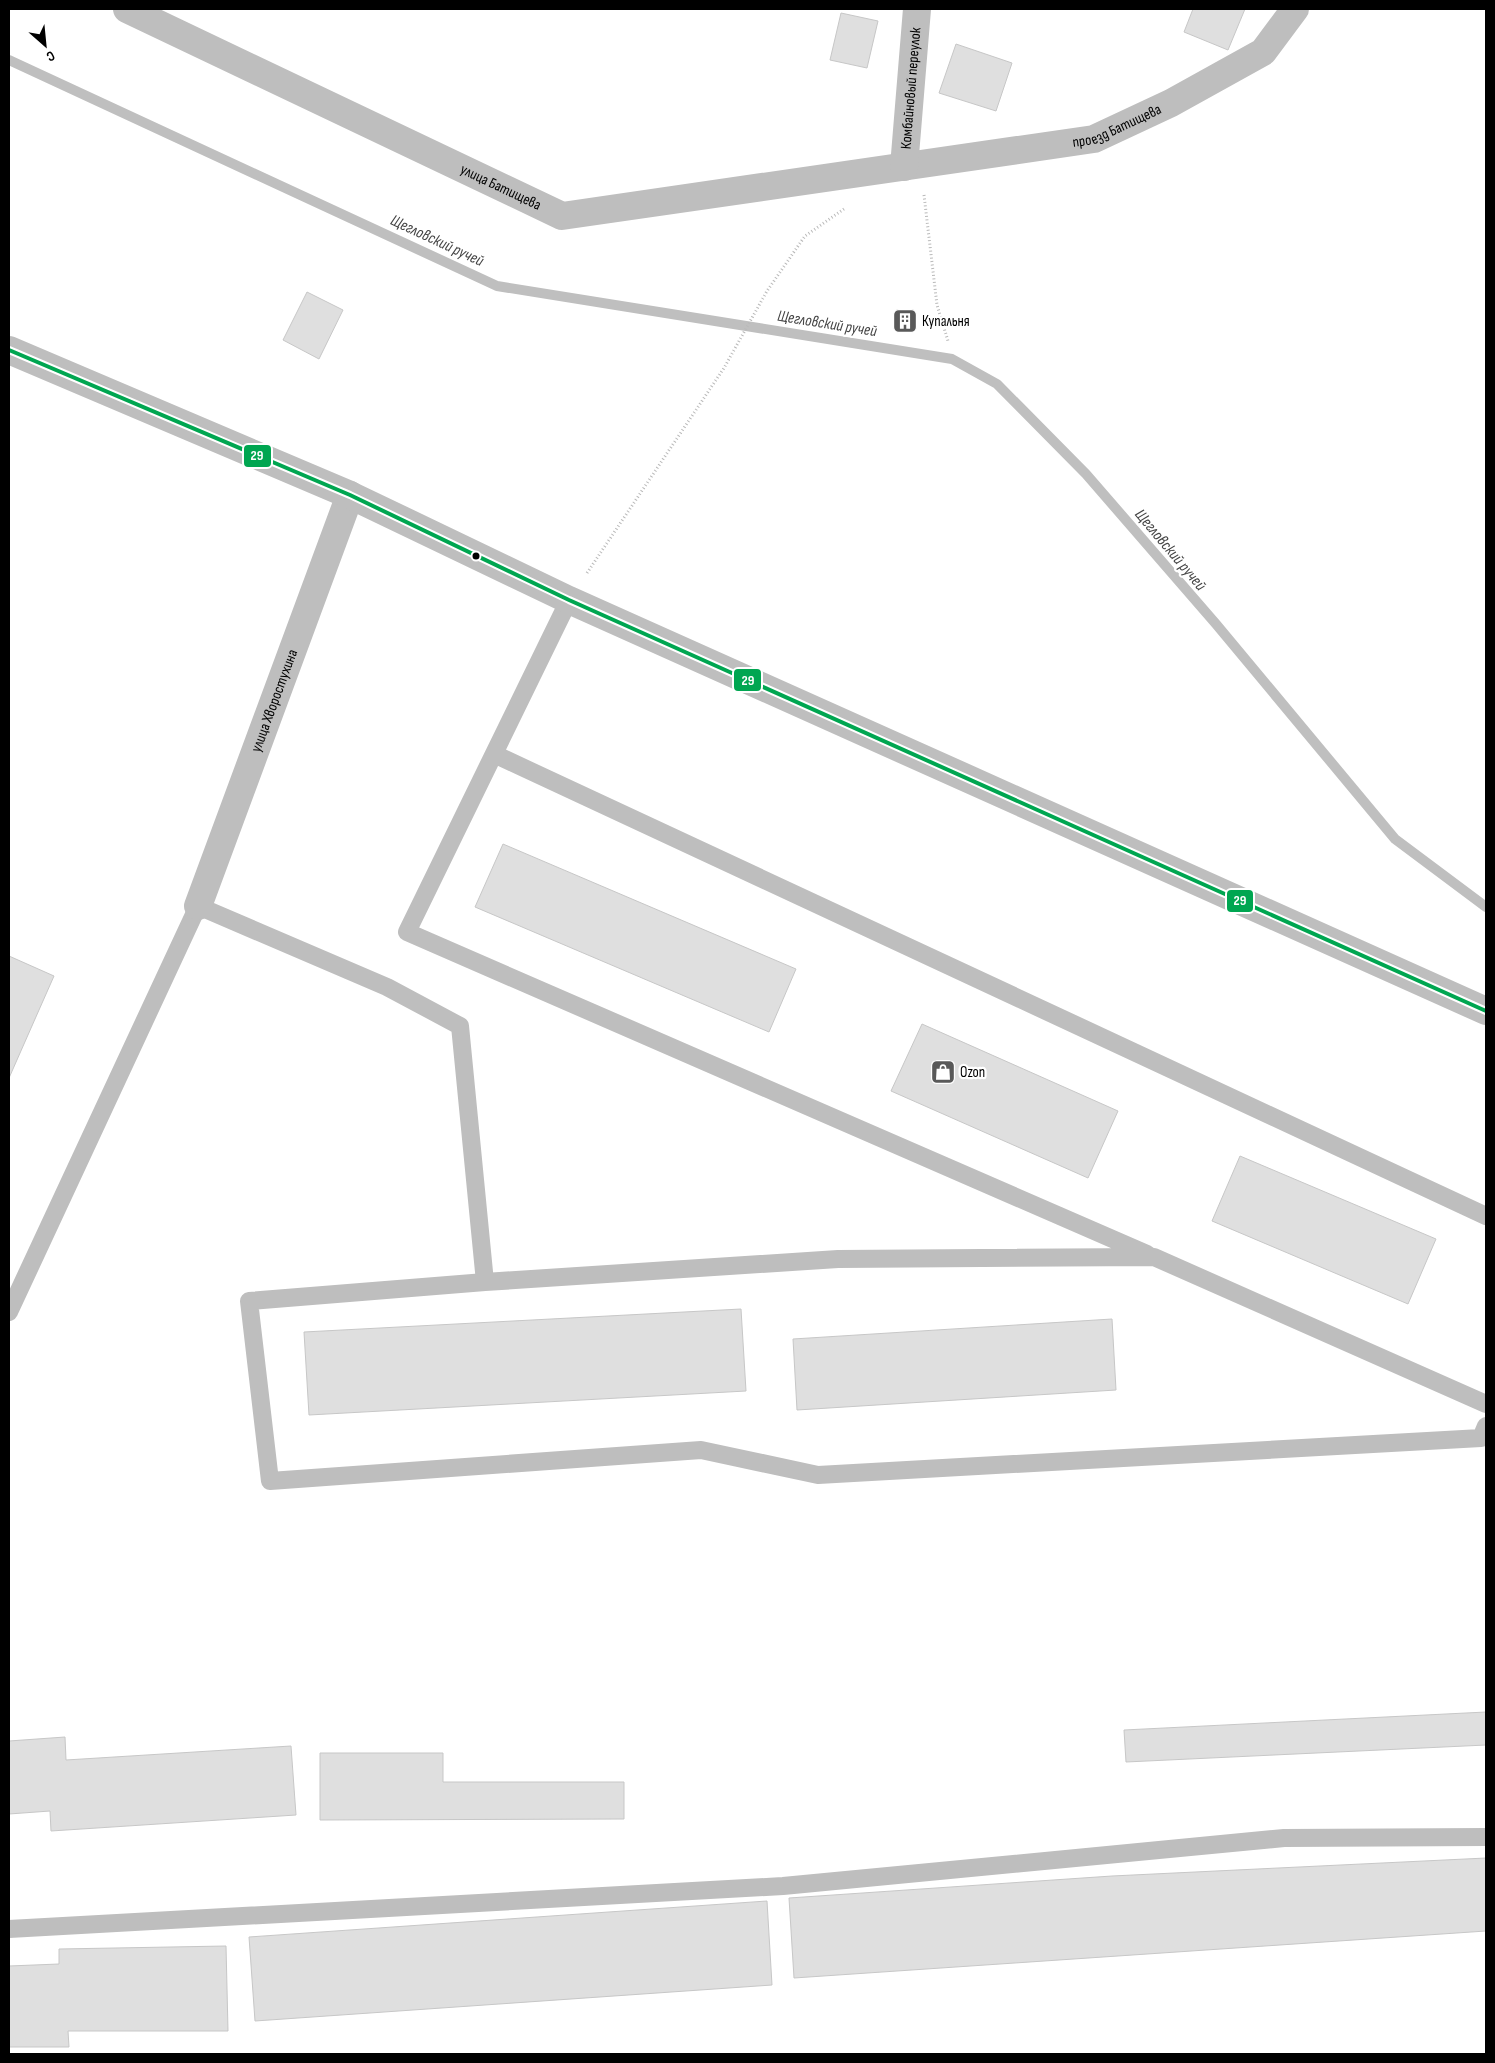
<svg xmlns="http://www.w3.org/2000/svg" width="1495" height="2063" viewBox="0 0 1495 2063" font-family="'Sofia Sans Condensed',sans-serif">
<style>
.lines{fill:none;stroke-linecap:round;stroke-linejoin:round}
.stream{stroke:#bfbfbf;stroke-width:10}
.building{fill:#dfdfdf;stroke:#c7c7c7}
.path{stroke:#b9b9b9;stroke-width:3;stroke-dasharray:1 2.5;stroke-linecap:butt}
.service{stroke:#bebebe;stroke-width:18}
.minor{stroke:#bebebe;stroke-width:28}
.tertiary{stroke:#bebebe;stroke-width:28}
.bus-1-casing{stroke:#fff;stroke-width:8}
.bus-1{stroke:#00a651;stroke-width:4}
.bus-dot{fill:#000;stroke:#fff;stroke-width:2}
.labels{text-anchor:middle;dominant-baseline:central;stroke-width:4.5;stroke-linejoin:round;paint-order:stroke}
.street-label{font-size:15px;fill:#000;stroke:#fff}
.poi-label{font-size:15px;fill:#000;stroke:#fff;text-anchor:start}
.water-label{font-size:16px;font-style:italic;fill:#444;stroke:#fff}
.line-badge{stroke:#fff;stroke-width:2}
.badge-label{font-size:14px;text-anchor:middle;font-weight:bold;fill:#fff}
</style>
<rect width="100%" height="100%" fill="#fff"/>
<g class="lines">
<path class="stream" d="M 9,60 L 497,286 L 952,359 L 997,384 L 1086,474 L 1216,624 L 1395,839 L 1486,907"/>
</g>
<path class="building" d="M 1193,9 L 1245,9 L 1228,50 L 1184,32 Z
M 841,13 L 878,21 L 867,68 L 830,60 Z
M 956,44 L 1012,63 L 996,111 L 939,93 Z
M 307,292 L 343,310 L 319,359 L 283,340 Z
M 899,312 L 914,316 L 910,331 L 895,327 Z
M 503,844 L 796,969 L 769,1032 L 475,907 Z
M 9,956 L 54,976 L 9,1078 Z
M 922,1024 L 1118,1111 L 1088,1178 L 891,1091 Z
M 1240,1156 L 1436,1239 L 1408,1304 L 1212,1221 Z
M 741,1309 L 746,1391 L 309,1415 L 304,1332 Z
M 1112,1319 L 1116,1390 L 797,1410 L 793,1339 Z
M 1486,1712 L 1486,1745 L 1126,1762 L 1124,1730 Z
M 65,1737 L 66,1760 L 291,1746 L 296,1815 L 51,1831 L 50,1811 L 9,1814 L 9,1741 Z
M 320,1753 L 443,1753 L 443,1782 L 624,1782 L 624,1819 L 320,1820 Z
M 1486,1858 L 1486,1931 L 794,1978 L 789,1898 L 1112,1876 Z
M 767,1901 L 772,1985 L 255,2021 L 249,1937 Z
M 226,1946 L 228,2031 L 68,2031 L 69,2047 L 9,2047 L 9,1966 L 59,1964 L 59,1949 Z"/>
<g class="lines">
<path class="path" d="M 924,195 L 937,305 L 948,341
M 587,573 L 724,368 L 767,291 L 805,236 L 844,209"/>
<path class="service" d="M 569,600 L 407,932 L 1147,1254
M 494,754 L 1486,1216
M 485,1282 L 249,1301 L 270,1481 L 701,1450 L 818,1475 L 1481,1438 L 1486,1426
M 9,1312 L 198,906 L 387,987 L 460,1026 L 485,1282 L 838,1259 L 1154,1257 L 1486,1404
M 9,1929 L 783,1886 L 1284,1838 L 1486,1837"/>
<g class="minor">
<path id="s1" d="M 127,9 L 562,216 L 1094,139 L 1171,103 L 1263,52 L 1295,9"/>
<path id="s2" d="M 904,167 L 917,9"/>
<path id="s3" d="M 198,906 L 350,495"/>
</g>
<path class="tertiary" d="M 9,350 L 350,495 L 569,600 L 1486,1011"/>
<defs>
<path id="bus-1" d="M 9,350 L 350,495 L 569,600 L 1486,1011"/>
</defs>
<use href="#bus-1" class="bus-1-casing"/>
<use href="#bus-1" class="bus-1"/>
</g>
<defs>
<symbol id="building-square" viewBox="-11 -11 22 22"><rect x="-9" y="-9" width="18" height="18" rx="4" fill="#595959" stroke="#fff"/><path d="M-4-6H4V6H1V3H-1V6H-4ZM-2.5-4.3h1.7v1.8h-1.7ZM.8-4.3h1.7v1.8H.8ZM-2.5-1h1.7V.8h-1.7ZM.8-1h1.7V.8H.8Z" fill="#fff"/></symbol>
<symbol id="shop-square" viewBox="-11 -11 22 22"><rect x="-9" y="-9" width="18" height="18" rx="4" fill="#595959" stroke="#fff"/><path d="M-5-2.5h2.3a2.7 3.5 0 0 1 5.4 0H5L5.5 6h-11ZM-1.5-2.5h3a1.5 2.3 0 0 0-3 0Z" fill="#fff"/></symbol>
</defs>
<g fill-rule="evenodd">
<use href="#building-square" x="891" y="307" width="28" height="28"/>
<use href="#shop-square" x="929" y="1058" width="28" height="28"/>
</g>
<circle class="bus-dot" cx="476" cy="556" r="4.5"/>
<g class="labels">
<g class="street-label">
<text stroke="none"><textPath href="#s2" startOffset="79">Комбайновый переулок</textPath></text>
<text stroke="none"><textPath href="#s1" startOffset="1045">проезд Батищева</textPath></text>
<text stroke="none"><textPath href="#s1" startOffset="414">улица Батищева</textPath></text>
<text stroke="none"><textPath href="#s3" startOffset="219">улица Хворостухина</textPath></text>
</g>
<g class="poi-label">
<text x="922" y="321">Купальня</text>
<text x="960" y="1072">Ozon</text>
</g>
<g class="water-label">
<text transform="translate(437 241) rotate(25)">Щегловский ручей</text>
<text transform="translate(827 324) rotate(9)">Щегловский ручей</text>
<text transform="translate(1170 550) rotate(50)">Щегловский ручей</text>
</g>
</g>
<g class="line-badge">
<rect x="243" y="444" width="29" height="24" rx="5" fill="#00a651"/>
<rect x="733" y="668" width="29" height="24" rx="5" fill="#00a651"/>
<rect x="1226" y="889" width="28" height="24" rx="5" fill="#00a651"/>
</g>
<g class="badge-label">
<text x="257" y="460">29</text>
<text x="748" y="685">29</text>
<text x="1240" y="905">29</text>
</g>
<rect width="1495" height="2063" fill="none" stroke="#000000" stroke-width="20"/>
<g transform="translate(45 45) rotate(153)" stroke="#ffffff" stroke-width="4" paint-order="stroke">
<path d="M0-4L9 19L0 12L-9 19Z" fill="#000000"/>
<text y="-8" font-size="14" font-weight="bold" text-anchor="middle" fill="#000000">С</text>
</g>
</svg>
